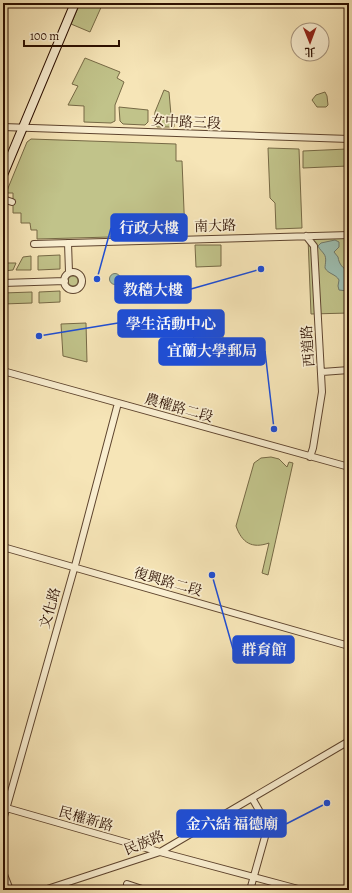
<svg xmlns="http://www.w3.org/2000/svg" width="352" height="893" viewBox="0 0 352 893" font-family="Alegreya,'Noto Serif TC',serif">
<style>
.green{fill:#c1c38a;stroke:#766945}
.water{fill:#9dbfb2;stroke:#70796b}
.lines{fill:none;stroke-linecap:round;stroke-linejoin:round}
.street-casing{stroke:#5e442e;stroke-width:8}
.secondary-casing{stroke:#2c0f00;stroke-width:10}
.street{stroke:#f9eed0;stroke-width:6}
.secondary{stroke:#f9eed0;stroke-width:8}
.labels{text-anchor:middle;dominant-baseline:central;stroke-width:3.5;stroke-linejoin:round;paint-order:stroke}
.street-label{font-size:14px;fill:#2c0f00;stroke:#f9eed0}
.leader{fill:none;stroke:#1d4ed8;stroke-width:1.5}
.callout-dot{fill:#1d4ed8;stroke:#f9eed0;stroke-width:1.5}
.callout{fill:#1d4ed8;stroke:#1d4ed8;stroke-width:1.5}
.callout-label{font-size:15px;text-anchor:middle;font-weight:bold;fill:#fff}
</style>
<rect width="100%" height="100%" fill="#f6e5b7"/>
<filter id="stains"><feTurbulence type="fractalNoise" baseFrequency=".005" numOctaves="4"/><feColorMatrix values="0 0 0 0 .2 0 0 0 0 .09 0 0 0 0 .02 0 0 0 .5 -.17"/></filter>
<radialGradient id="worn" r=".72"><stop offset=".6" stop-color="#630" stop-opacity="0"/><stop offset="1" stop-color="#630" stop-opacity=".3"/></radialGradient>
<path class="green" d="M 80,3 L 103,3 L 90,32 L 71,24 Z
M 85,58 L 120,72 L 117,78 L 124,82 L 115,105 L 115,121 L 111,123 L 84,122 L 84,106 L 68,105 L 78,86 L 72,84 Z
M 164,90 L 169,92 L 171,115 L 174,124 L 174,127 L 157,127 L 154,124 L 155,112 Z
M 325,92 L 327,96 L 328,105 L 326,107 L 317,107 L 312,100 L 316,95 Z
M 119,107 L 148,110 L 148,122 L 145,125 L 123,124 L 120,121 Z
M 31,139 L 176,144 L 176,161 L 182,161 L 185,235 L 37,239 L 37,230 L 31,230 L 30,223 L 21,223 L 21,213 L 13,213 L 13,193 L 6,193 L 27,142 Z
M 268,148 L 299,149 L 302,228 L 276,229 L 275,203 L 270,198 Z
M 347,149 L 348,166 L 303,168 L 303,151 Z
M 349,237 L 349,313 L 311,314 L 308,238 Z
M 195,245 L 221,245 L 221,266 L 196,267 Z
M 60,255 L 60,269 L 38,270 L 38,256 Z
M 31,256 L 31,270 L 16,270 L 23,257 Z
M 3,263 L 16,263 L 13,270 L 3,271 Z
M68 281a5 5 0 1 1 10 0a5 5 0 1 1-10 0Z
M 60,291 L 60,302 L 39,303 L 39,292 Z
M 32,292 L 32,303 L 3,304 L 3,293 Z
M 222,315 L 224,360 L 194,361 L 193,316 Z
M 86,323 L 87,362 L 63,356 L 61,324 Z
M 271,457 L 279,459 L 287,467 L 289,462 L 293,463 L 268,575 L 262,573 L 269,543 C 252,549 242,543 236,526 L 254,463 L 261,458 Z"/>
<path class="water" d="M 335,240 L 339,242 L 339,247 L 334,252 L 338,257 C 339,264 343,269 349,271 L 349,289 L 347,291 L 339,290 L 338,286 L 339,280 C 336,274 328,274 325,268 C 325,264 327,258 324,254 C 322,251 320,250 318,246 L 321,243 Z
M109.5 279a5.5 5.5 0 1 1 11 0a5.5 5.5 0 1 1-11 0Z"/>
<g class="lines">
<defs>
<path id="street" d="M 3,127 L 349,139
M 3,199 L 12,202
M 306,236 L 314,246 L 322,392 L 313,448 L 310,457
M 68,243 L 69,272
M 34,244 L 349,235
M64 281a9 9 0 1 1 18 0a9 9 0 1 1-18 0Z
M 3,283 L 65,281
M 3,371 L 349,467
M 322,372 L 349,370
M 3,547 L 349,646
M 3,807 L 160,852 L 302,890
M 3,820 L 76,562 L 118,403
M 3,872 L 10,890
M 127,884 L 145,890
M 44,890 L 160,852 L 349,741
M 250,890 L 268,826 L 252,798"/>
<path id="secondary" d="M 3,175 L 75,3"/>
</defs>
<use href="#street" class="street-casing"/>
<use href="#secondary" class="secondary-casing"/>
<use href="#street" class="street"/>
<use href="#secondary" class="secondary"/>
</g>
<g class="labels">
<g class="street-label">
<text transform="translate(186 122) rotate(3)">女中路三段</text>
<text transform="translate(215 226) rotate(-2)">南大路</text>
<text transform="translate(308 346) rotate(-94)">西道路</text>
<text transform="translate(179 408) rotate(16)">農權路二段</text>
<text transform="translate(168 582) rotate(16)">復興路二段</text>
<text transform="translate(50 608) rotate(-74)">文化路</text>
<text transform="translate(86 819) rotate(16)">民權新路</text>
<text transform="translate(144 843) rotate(-22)">民族路</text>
</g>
</g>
<path class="leader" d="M97 279L111 228M261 269L191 289M39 336L118 323M274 429L265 351M212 575L233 649M327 803L286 824"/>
<g class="callout-dot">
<circle cx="97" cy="279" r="4"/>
<circle cx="261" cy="269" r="4"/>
<circle cx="39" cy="336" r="4"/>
<circle cx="274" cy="429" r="4"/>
<circle cx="212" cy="575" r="4"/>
<circle cx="327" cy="803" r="4"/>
</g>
<g class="callout">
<rect x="111" y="214" width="76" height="27" rx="4"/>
<rect x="115" y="276" width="76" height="27" rx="4"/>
<rect x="118" y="310" width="106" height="27" rx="4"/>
<rect x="159" y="338" width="106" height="27" rx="4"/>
<rect x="233" y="636" width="61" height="27" rx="4"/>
<rect x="177" y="810" width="109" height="27" rx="4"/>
</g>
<g class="callout-label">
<text x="149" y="233">行政大樓</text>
<text x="153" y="295">教穡大樓</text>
<text x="171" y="329">學生活動中心</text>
<text x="212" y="356">宜蘭大學郵局</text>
<text x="264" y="655">群育館</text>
<text x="232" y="829">金六結 福德廟</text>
</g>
<rect width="352" height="893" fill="none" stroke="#f6e5b7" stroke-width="16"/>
<rect x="4" y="4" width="344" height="885" fill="none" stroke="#2c0f00" stroke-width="2"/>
<rect x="8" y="8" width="336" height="877" fill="none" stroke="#2c0f00"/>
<g transform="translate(310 42) rotate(179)"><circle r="19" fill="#f9eed0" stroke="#a7957d"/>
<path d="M0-3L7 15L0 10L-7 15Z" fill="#8f2418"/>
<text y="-6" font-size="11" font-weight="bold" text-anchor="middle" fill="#2c0f00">北</text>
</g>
<path d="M24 40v6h95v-6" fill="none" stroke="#2c0f00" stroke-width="2"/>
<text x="30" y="40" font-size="12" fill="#2c0f00" stroke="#f9eed0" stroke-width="3" paint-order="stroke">100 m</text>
<rect width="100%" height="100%" filter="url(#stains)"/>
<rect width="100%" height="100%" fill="url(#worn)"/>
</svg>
